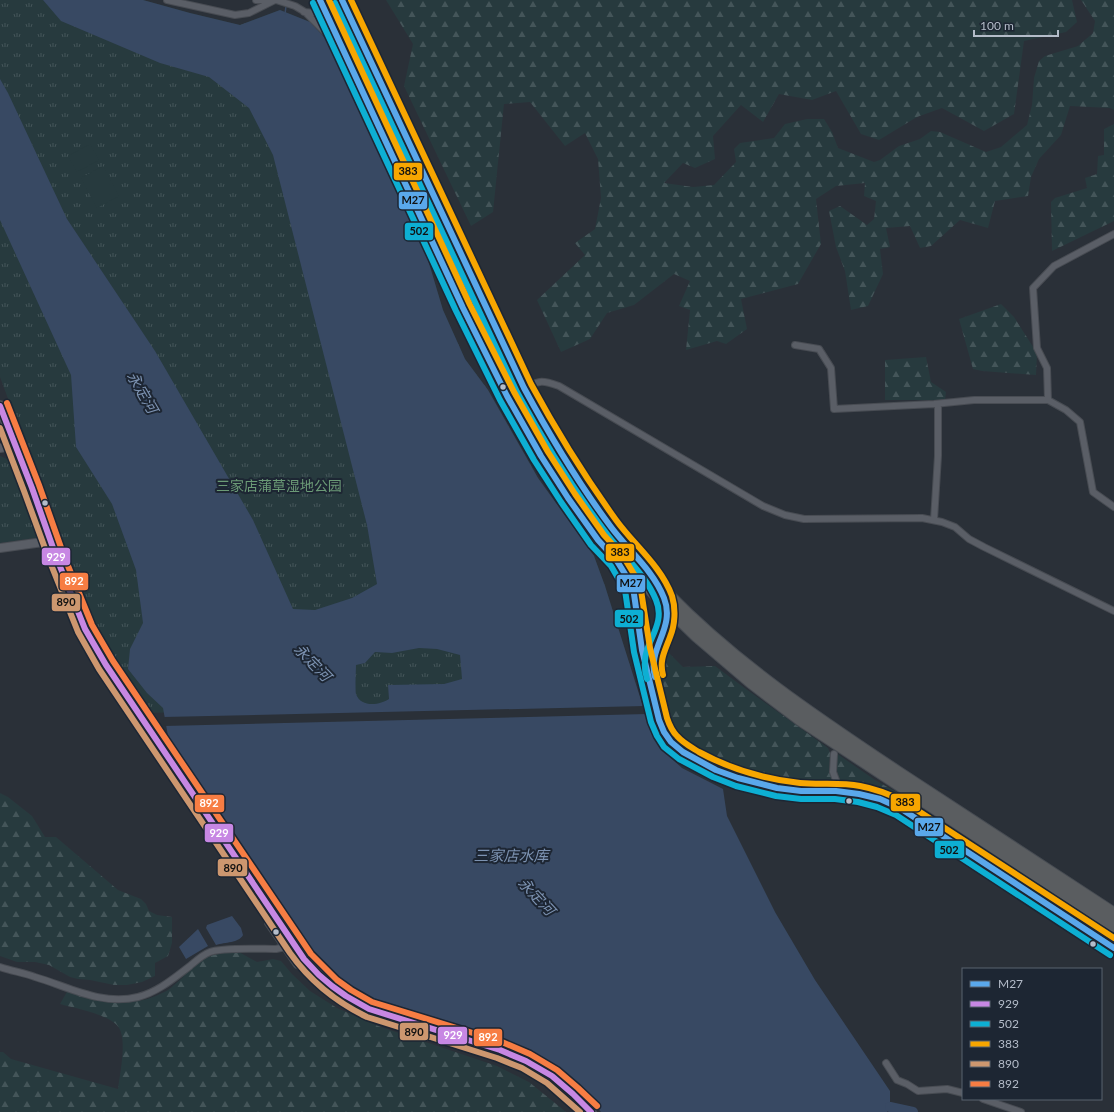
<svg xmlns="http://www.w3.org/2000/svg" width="1114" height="1112" viewBox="0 0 1114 1112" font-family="Lato,'Noto Sans SC',sans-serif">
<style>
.grass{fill:url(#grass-tufts)}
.forest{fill:url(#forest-firs)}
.pitch{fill:#273a3e}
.water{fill:#384963;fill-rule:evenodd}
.pier{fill:#2a3038}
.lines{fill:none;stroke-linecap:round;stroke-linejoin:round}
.stream{stroke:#384963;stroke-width:1.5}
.river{stroke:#384963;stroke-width:10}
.minor-casing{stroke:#484c53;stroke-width:8}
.tertiary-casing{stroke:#484c53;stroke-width:10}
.primary-casing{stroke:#484c55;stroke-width:12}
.trunk-casing{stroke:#474c53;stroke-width:12}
.minor{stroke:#5a5e66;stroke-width:6}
.tertiary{stroke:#5a5e66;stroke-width:8}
.primary{stroke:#5c6168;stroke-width:10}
.trunk{stroke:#5b5f64;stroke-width:10}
.motorway-bridge-casing{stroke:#474c53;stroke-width:14;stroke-linecap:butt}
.motorway-bridge{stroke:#5a5d60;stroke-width:12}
.bus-1-casing{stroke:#1d2633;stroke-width:9}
.bus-2-casing{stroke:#1d2633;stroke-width:9}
.bus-3-casing{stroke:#1d2633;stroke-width:9}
.bus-4-casing{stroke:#1d2633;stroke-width:9}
.bus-5-casing{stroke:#1d2633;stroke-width:9}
.bus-6-casing{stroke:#1d2633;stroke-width:9}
.bus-1{stroke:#5aa8eb;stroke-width:6}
.bus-2{stroke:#c787e3;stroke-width:6}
.bus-3{stroke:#0dafd3;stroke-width:6}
.bus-4{stroke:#f7a600;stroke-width:6}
.bus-5{stroke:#cd976f;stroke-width:6}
.bus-6{stroke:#f77d43;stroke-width:6}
.bus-dot{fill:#b4bcc9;stroke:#1d2633;stroke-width:1.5}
.labels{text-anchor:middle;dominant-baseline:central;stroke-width:4;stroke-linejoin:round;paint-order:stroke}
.park-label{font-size:14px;fill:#6b9a76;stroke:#1d2633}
.water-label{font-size:15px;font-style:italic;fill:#7c92b1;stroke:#1d2633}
.line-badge{stroke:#1d2633;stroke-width:1.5}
.badge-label{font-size:11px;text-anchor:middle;font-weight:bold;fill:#fff}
.pale-badge-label{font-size:11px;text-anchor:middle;font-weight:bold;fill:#111}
</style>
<defs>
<pattern id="grass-tufts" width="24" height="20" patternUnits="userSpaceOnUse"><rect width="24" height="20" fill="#273a3e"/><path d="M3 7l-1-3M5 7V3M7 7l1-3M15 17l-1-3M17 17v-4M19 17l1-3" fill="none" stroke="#445559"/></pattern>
<pattern id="forest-firs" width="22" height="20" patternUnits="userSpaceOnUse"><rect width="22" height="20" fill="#273a3e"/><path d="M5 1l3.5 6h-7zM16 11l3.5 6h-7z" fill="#445559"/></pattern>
</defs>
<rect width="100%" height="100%" fill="#2a3038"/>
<path class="grass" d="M 0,0 L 143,0 L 190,13 L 240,25 L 280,10 L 310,22 L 325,38 L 348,81 L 425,250 L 443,310 L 465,359 L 488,390 L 538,478 L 594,556 L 605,586 L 641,701 L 145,713 L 106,651 L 82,598 L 0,377 Z
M 0,456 L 14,462 L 42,537 L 0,543 Z"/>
<path class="forest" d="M 386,0 L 1072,0 L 1077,22 L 1066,32 L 1024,41 L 1014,114 L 984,131 L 942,108 L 917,117 L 879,140 L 861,134 L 836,91 L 812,100 L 779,94 L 763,122 L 741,105 L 713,136 L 715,159 L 695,168 L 683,163 L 664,183 L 693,187 L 714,185 L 736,162 L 734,149 L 740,143 L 774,138 L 785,124 L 807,119 L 824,119 L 832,132 L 838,148 L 874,162 L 880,160 L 899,146 L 920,139 L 931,131 L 940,132 L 986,152 L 1001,147 L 1027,125 L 1032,105 L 1034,78 L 1039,61 L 1045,56 L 1078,46 L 1093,33 L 1095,21 L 1081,0 L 1114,0 L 1114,110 L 1110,108 L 1070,106 L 1061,135 L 1039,159 L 1031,177 L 1028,196 L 995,201 L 988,228 L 960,220 L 931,246 L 920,248 L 910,226 L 886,228 L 890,247 L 880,249 L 883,274 L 868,306 L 851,310 L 845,271 L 836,247 L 829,211 L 840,206 L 867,225 L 874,219 L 876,201 L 864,196 L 865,183 L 836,186 L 816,199 L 821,244 L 798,284 L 741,299 L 747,329 L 726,344 L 717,341 L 686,350 L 690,310 L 679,306 L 690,281 L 674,274 L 634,305 L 607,313 L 590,339 L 561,352 L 537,300 L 585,255 L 575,243 L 595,229 L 601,198 L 598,159 L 585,133 L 565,146 L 530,102 L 504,104 L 493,212 L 471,226 L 404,86 L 413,44 Z
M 1114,124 L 1114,221 L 1052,251 L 1051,202 L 1055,198 L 1087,188 L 1085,178 L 1097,174 L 1098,156 L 1104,155 L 1104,129 Z
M 1001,304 L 1014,317 L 1037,353 L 1036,375 L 982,371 L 973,369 L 959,319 Z
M 926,357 L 931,382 L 946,392 L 945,400 L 885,400 L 885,360 Z
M 665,649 L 683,667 L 715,666 L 746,689 L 828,748 L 830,753 L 829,772 L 834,785 C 805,784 771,785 744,773 C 729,766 715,757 701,749 C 692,744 679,739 673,731 C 666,721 667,707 664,696 C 660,677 655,668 665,649 Z
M 836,753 L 875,780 L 898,793 L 897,796 L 874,786 L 842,785 L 836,768 Z
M 0,793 L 8,797 L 32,816 L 45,837 L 56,837 L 118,890 L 141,899 L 146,904 L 149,911 L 157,915 L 172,917 L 172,943 L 168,956 L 155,963 L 155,976 L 142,982 L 127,985 L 114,985 L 90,980 L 78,979 L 70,977 L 49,965 L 35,962 L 17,962 L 0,956 Z
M 237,951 L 257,962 L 273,959 L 281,961 L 292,974 L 310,991 L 337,1008 L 378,1026 L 497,1066 L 529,1082 L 566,1112 L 0,1112 L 0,1052 L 3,1052 L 11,1059 L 118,1089 C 120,1073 127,1041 119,1028 C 112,1015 74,1008 60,1004 L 68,990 C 99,999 130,1009 160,994 C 165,992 170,989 173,986 C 179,981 186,975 190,968 C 192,966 194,963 196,961 C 203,956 228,952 237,951 Z"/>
<path class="pitch" d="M 90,144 L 99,160 L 77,172 L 68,156 Z
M 103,166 L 119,196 L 97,208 L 81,178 Z"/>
<path class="water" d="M 43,0 L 143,0 L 190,13 L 240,25 L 280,10 L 310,22 L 325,38 L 348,81 L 425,250 L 443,310 L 465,359 L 488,390 L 538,478 L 594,556 L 605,586 L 651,732 L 663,751 L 682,768 L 723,789 L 727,816 L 775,912 L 815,980 L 890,1091 L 890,1107 L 887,1112 L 601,1112 L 581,1090 L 556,1069 L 528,1054 L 502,1042 L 382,1005 L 354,992 L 333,977 L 314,958 L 289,924 L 170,747 L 163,708 L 147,693 L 128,669 L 130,649 L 143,623 L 136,570 L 112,504 L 76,447 L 71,375 L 0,220 L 0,79 L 8,93 L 67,219 L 155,351 L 253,520 L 293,609 L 315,610 L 352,598 L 377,584 L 367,525 L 273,155 L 249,108 L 209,77 L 160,63 L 61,21 ZM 419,648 L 437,649 L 460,655 L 462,679 L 444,684 L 388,685 L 389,699 C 380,705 361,708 356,694 C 355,689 356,671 356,665 L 365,663 L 375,652 L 392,653 Z
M 232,916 L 241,928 L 243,935 C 239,943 225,942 216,945 L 206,928 L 207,925 Z
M 198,929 L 208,946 L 186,959 L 179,947 Z"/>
<path class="pier" d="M 645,706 L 647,714 L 164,726 L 163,717 Z"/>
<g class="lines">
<path class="stream" d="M 285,14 L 286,6"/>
<path class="river" d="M 890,1107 L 913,1112"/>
<defs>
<path id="minor" d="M 167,0 L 235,15 L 249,13 L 275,0
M 256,0 L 272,0
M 276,0 L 295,6 L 305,12 L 338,45
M 304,12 L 326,14
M 795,345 L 819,349 L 831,368 L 834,409 L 934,404 L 974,400 L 1048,400 L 1066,410 L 1080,422 L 1093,492 L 1114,507
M 524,388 C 541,380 542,380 559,386 L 763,506 L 785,515 L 804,519 L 922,518 L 942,522 L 955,527 L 969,539 L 984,547 L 1114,611
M 1048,400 L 1047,368 L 1037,348 L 1033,288 L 1054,266 L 1114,234
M 934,520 L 938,456 L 938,404
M 834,754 L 833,772 L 840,791
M 272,913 L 268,923 L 297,965 L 311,968
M 0,967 C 12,971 24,973 35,977 C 69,987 102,1006 138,997 C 158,992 174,978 190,966 C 196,961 202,955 210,952 C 222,947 261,949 276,949 L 285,947
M 886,1063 L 897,1080 L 907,1084 L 918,1091 L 947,1089 L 963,1093
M 983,1099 L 1021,1112"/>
<path id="tertiary" d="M 0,448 L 15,445
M 0,548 L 50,541"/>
<path id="primary" d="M 0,406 L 32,488 L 57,559 L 85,629 L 106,665 L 282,926 C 291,941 301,957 313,969 C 329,986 348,999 369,1009 L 500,1050 L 526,1061 L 552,1076 L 573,1094 L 591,1112"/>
<path id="trunk" d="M 320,0 L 463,308 L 507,396 L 541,456 L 568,498 L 598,540 L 617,561 L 633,587 L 642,650 L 659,720 L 664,732 L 671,742 L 683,752 L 716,770 L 738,778 L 777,788 L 801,791 L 836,791 L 859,794 L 880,799 L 900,808 L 1114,948
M 655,680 L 653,671 L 654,655 L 663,636 L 666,619 L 665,600"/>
</defs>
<use href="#minor" class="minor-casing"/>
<use href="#tertiary" class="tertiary-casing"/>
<use href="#primary" class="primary-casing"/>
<use href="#trunk" class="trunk-casing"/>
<use href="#minor" class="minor"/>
<use href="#tertiary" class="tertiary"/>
<use href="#primary" class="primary"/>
<use href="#trunk" class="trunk"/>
<defs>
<path id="motorway-bridge" d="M 328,0 L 409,177 L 528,418 L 574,495 L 605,537 L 664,604 L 697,636 L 751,682 L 801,720 L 1114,926
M 342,0 C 386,95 431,191 476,285 C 497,328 516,372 538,414 C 573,479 616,540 667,594 C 735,664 816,718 897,772 C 969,819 1041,866 1114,914"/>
</defs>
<use href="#motorway-bridge" class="motorway-bridge-casing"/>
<use href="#motorway-bridge" class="motorway-bridge"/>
<defs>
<path id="bus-1" d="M 320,0 L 463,308 L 507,396 L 541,456 L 568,498 L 598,540 L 617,561 L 633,587 L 642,650 L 659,720 L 664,732 L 671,742 L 683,752 L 716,770 L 738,778 L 777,788 L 801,791 L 836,791 L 859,794 L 880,799 L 900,808 L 1114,948
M 342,0 L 524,388 C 550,436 578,483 611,527 C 628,550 653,570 664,598 C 676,628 647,648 655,677"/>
<path id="bus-2" d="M 0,406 L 32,488 L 57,559 L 85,629 L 106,665 L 304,959 L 319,975 L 332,986 L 346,996 L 369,1009 L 500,1050 L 526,1061 L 552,1076 L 573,1094 L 591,1112"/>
<path id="bus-3" d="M 313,3 L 456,311 L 500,400 L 534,460 L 561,502 L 591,545 L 611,566 L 625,590 L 634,652 L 651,722 L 657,736 L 664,747 L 679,759 L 713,777 L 736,786 L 776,796 L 801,799 L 835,799 L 858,802 L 877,807 L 896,815 L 1110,955
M 335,3 L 517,392 C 543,440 571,486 604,530 C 620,553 645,573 656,600 C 664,619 653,633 647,650 C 644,659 644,669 647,679"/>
<path id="bus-4" d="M 329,0 L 470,305 L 514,392 L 548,452 L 575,494 L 604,535 L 623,556 L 640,584 L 650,648 L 667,718 C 669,724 672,731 677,736 C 683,743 691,747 699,752 C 730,769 764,779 800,783 C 820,785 840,782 860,786 C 876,789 889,794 903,801 L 1114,938
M 351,0 L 531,384 C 557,432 585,477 616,520 C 634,545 661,566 672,596 C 676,609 675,625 670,637 C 665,651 659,660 663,675"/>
<path id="bus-5" d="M 0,428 L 24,491 L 50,562 L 78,632 L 99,669 L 290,953 C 310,981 336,1002 367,1017 L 497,1058 L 522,1068 L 547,1083 L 580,1112"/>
<path id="bus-6" d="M 7,403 L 39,485 L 64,556 L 92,625 L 113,661 L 311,954 L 337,980 L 351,990 L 372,1002 L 502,1042 L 530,1054 L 557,1070 L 578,1088 L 597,1106"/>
</defs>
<use href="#bus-1" class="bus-1-casing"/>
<use href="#bus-2" class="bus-2-casing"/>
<use href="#bus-3" class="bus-3-casing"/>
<use href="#bus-4" class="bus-4-casing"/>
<use href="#bus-5" class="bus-5-casing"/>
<use href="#bus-6" class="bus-6-casing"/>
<use href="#bus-1" class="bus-1"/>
<use href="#bus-2" class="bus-2"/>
<use href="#bus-3" class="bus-3"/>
<use href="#bus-4" class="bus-4"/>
<use href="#bus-5" class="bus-5"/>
<use href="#bus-6" class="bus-6"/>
</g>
<g class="bus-dot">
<circle cx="503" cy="387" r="3.5"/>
<circle cx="45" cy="503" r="3.5"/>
<circle cx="849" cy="801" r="3.5"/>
<circle cx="276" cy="932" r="3.5"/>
<circle cx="1093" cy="944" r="3.5"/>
</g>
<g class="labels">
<g class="park-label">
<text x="279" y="485">三家店蒲草湿地公园</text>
</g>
<g class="water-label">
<text transform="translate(143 392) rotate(60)">永定河</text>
<text transform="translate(313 662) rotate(46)">永定河</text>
<text x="511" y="855">三家店水库</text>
<text transform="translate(537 896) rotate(47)">永定河</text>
</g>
</g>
<g class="line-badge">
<rect x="393" y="162" width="30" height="19" rx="4" fill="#f7a600"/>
<rect x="398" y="191" width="30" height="19" rx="4" fill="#5aa8eb"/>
<rect x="404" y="222" width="30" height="19" rx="4" fill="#0dafd3"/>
<rect x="605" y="543" width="30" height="19" rx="4" fill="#f7a600"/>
<rect x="41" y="547" width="30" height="19" rx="4" fill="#c787e3"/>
<rect x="59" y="572" width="30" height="19" rx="4" fill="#f77d43"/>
<rect x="616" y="574" width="30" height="19" rx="4" fill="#5aa8eb"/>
<rect x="51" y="593" width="30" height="19" rx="4" fill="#cd976f"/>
<rect x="614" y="609" width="30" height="19" rx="4" fill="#0dafd3"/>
<rect x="890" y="793" width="31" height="19" rx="4" fill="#f7a600"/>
<rect x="194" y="794" width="31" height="19" rx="4" fill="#f77d43"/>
<rect x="914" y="817" width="30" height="20" rx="4" fill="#5aa8eb"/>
<rect x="204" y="823" width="30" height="20" rx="4" fill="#c787e3"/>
<rect x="934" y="840" width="31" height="19" rx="4" fill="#0dafd3"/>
<rect x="217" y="858" width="31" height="19" rx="4" fill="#cd976f"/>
<rect x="399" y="1022" width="30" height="19" rx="4" fill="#cd976f"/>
<rect x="437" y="1026" width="31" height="19" rx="4" fill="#c787e3"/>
<rect x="473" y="1028" width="30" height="19" rx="4" fill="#f77d43"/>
</g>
<g class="badge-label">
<text x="56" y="561">929</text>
<text x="74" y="585">892</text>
<text x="209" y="807">892</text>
<text x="219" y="837">929</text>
<text x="453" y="1039">929</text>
<text x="488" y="1041">892</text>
</g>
<g class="pale-badge-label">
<text x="408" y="175">383</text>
<text x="413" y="204">M27</text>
<text x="419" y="235">502</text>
<text x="620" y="556">383</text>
<text x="631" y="587">M27</text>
<text x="66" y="606">890</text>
<text x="629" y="623">502</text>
<text x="905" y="806">383</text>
<text x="929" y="831">M27</text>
<text x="949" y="854">502</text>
<text x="233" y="872">890</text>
<text x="414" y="1036">890</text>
</g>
<rect x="962" y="968" width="140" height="132" fill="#1d2633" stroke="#59626f"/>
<rect x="970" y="981" width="20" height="6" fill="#5aa8eb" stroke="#59626f"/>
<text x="998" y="988" font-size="12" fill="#b4bcc9">M27</text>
<rect x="970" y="1001" width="20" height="6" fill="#c787e3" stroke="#59626f"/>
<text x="998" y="1008" font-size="12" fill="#b4bcc9">929</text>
<rect x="970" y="1021" width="20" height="6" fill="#0dafd3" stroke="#59626f"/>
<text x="998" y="1028" font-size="12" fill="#b4bcc9">502</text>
<rect x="970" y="1041" width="20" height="6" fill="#f7a600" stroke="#59626f"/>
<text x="998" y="1048" font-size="12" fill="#b4bcc9">383</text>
<rect x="970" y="1061" width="20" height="6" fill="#cd976f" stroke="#59626f"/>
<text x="998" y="1068" font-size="12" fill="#b4bcc9">890</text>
<rect x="970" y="1081" width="20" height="6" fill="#f77d43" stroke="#59626f"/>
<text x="998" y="1088" font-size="12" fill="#b4bcc9">892</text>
<path d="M974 30v6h84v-6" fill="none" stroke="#b4bcc9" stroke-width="2"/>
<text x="980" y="30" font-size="12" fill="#b4bcc9" stroke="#1d2633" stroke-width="3" paint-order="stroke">100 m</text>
</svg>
